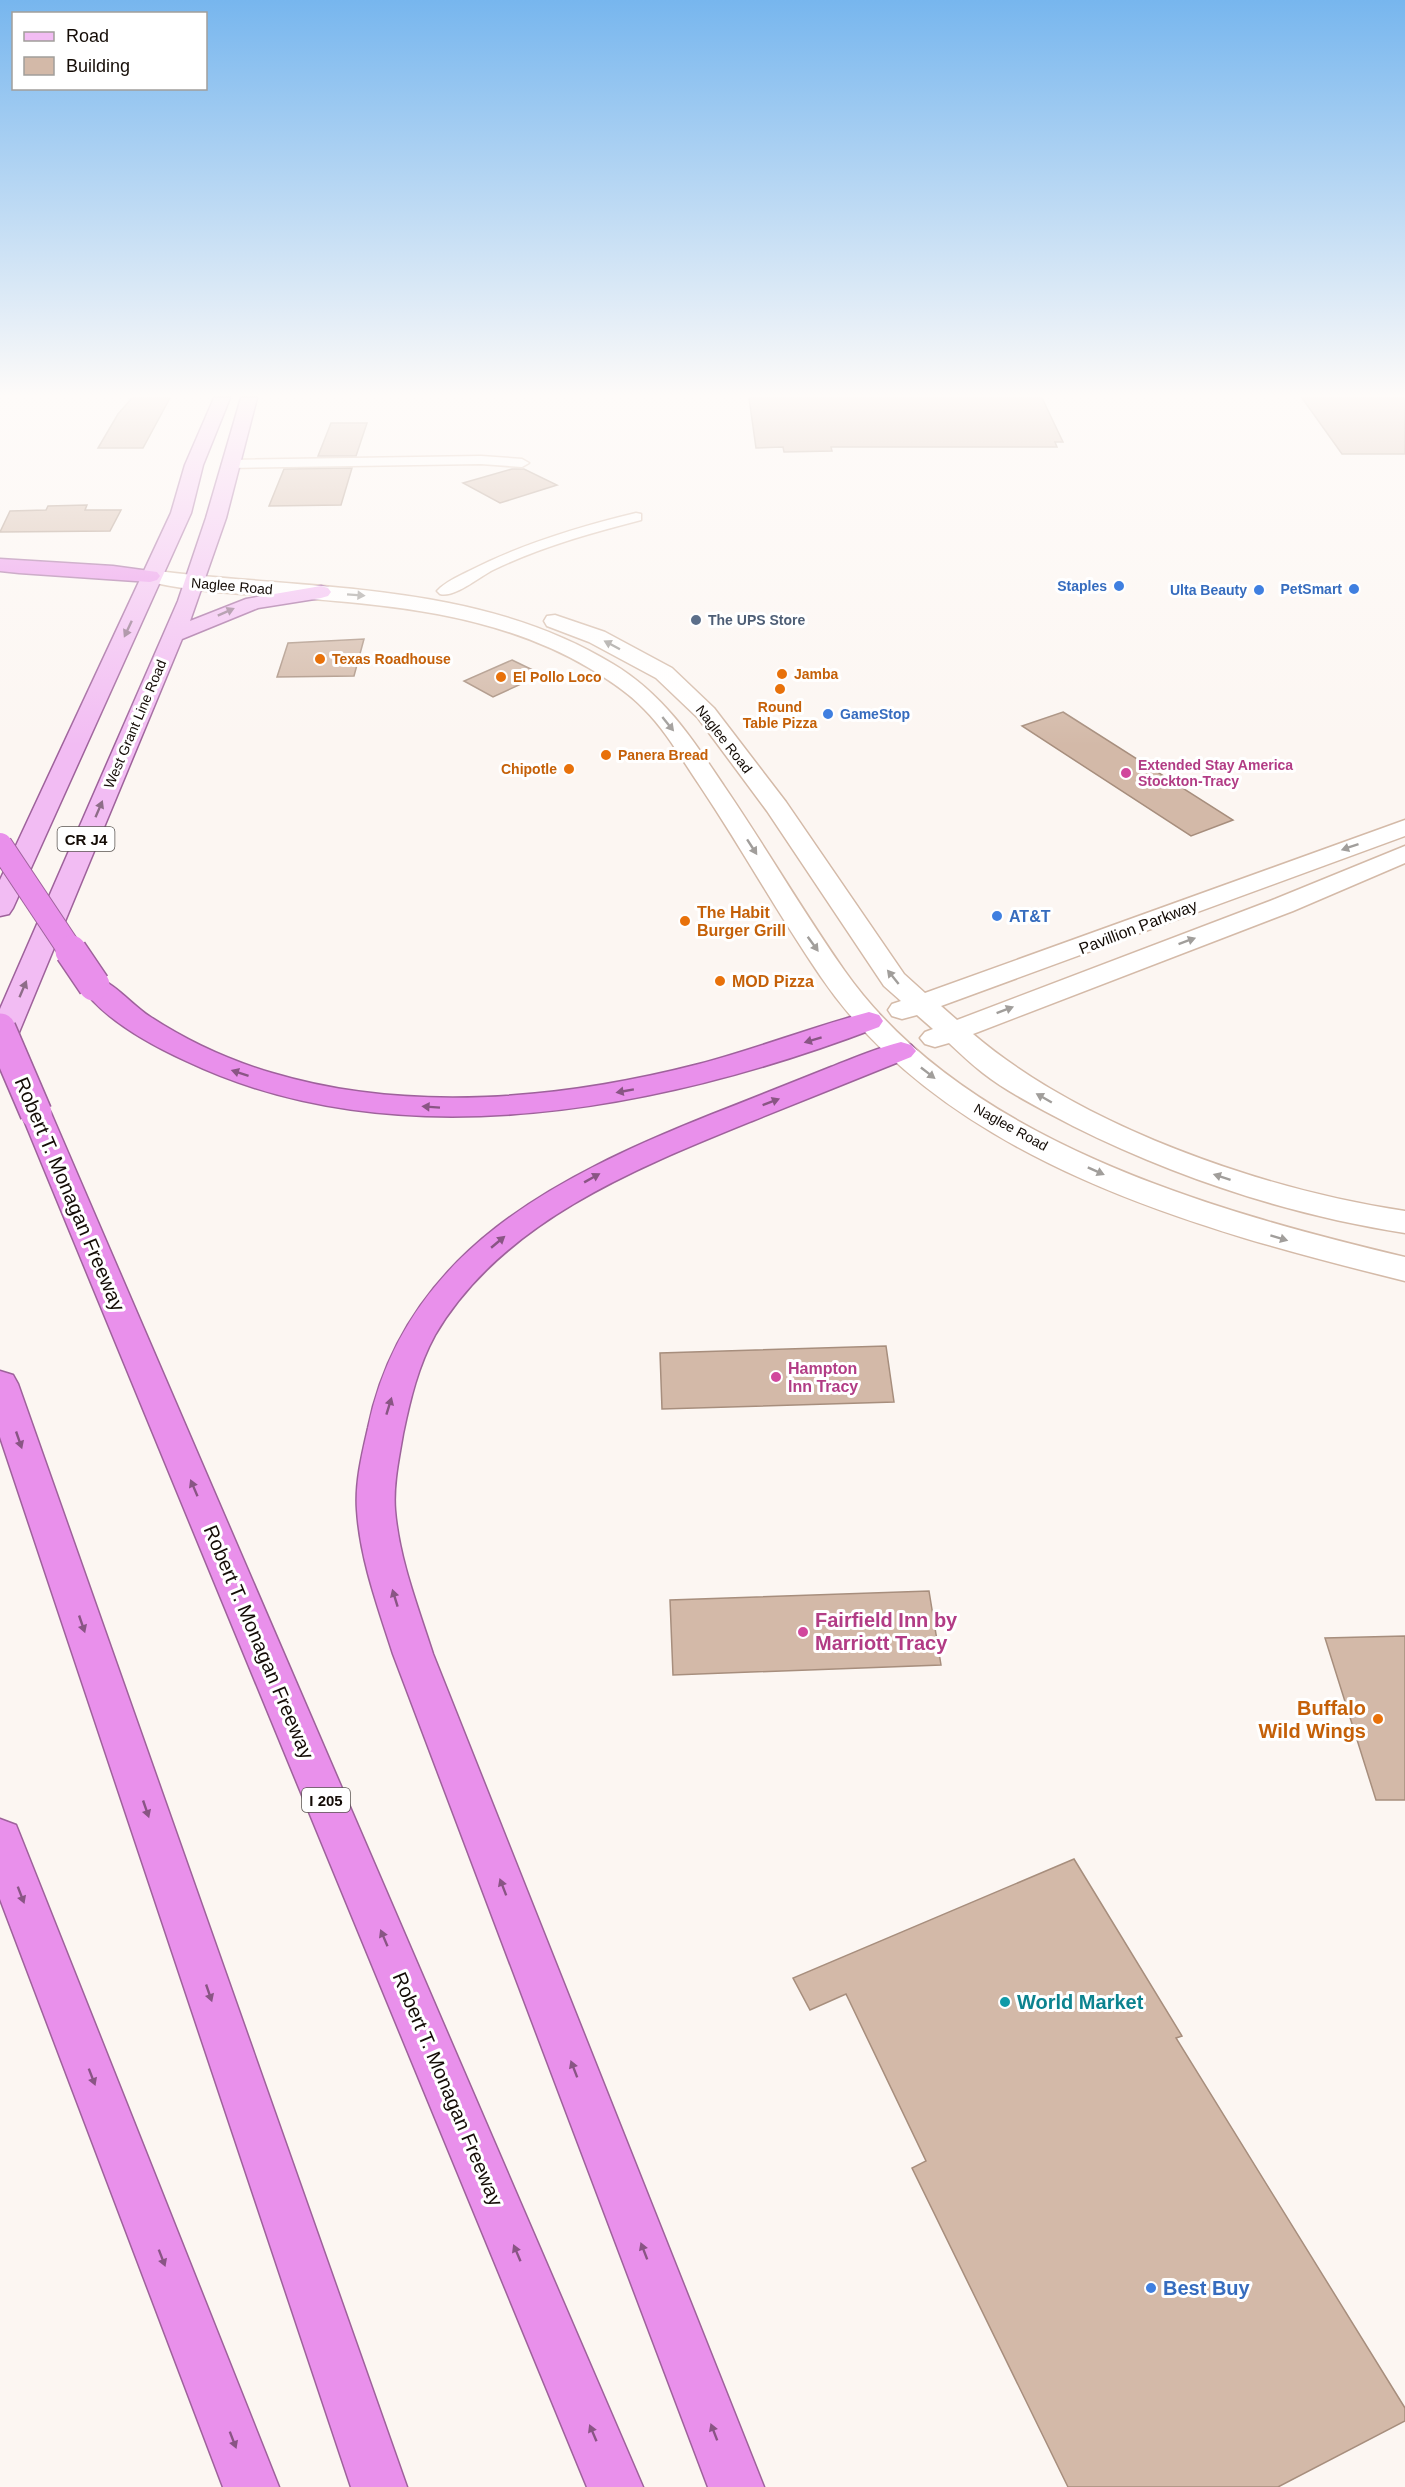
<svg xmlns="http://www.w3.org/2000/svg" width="1405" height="2487" viewBox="0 0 1405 2487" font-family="Helvetica,sans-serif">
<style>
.building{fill:#d3b9a8;stroke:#a78e7d;stroke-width:1.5}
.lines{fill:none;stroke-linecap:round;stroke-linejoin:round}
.minor-casing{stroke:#d4baa8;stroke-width:3}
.secondary-casing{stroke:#d4baa8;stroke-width:3}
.primary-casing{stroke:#9e629b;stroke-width:3}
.motorway-casing{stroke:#9e629b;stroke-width:3}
.minor{fill:#fff;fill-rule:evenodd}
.secondary{fill:#fff;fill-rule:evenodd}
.primary{fill:#f2bcf3;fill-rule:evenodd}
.motorway{fill:#e990eb;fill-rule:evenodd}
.motorway-bridge-far1-casing{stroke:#9e629b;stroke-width:26;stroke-linecap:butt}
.motorway-bridge-casing{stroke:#9e629b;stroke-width:34;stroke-linecap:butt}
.motorway-bridge-far1{stroke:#e990eb;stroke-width:24}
.motorway-bridge{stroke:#e990eb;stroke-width:31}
.oneway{fill:#a19e9b}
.oneway2{fill:#8e6d88}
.oneway3{fill:#895584}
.shop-dot{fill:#3f7fe0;stroke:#fff;stroke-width:2}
.service-dot{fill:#5c6f8a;stroke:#fff;stroke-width:2}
.food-dot{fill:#e8710a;stroke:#fff;stroke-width:2}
.hotel-dot{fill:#d1479c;stroke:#fff;stroke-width:2}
.culture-dot{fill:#0f9aa8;stroke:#fff;stroke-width:2}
.labels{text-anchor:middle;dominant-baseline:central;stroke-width:6;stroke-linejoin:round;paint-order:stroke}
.far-street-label{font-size:14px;fill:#140c06;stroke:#fff}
.far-shop-label{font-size:14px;font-weight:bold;fill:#366cbe;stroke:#fff;text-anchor:end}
.far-service-label{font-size:14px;font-weight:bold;fill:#4e5e75;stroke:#fff;text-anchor:start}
.far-food-label{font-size:14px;font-weight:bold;fill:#c56008;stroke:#fff;text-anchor:start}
.far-hotel-label{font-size:14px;font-weight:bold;fill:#b23c85;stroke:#fff;text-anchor:start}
.shield{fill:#fff;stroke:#5a5551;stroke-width:1.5}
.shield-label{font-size:15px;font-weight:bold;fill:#140c06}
.food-label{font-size:16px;font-weight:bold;fill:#c56008;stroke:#fff;text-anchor:start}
.shop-label{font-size:16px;font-weight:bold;fill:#366cbe;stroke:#fff;text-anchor:start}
.street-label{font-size:16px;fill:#140c06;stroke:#fff}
.hotel-label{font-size:16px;font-weight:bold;fill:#b23c85;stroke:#fff;text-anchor:start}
.near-street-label{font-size:20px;fill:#140c06;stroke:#fff}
.near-hotel-label{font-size:20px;font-weight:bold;fill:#b23c85;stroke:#fff;text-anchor:start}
.near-food-label{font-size:20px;font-weight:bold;fill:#c56008;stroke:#fff;text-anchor:end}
.near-culture-label{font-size:20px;font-weight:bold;fill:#0d838f;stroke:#fff;text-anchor:start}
.near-shop-label{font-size:20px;font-weight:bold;fill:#366cbe;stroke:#fff;text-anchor:start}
</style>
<rect width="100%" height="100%" fill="#fcf6f2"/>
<path class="building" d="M 132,398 L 170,398 L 143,448 L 98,448 L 118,414 Z
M 749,398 L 1042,398 L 1063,442 L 1055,442 L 1057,447 L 831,447 L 832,451 L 784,452 L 783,447 L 756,448 Z
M 1302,398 L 1405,398 L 1405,454 L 1342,454 Z
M 331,423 L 367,423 L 356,456 L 318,456 Z
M 352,468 L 341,505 L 269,506 L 284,469 Z
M 512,469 L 524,469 L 557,485 L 500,503 L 463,483 Z
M 87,505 L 85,510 L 121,510 L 110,531 L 0,532 L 10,511 L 46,510 L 48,506 Z
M 364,639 L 354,676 L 277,677 L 288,643 Z
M 512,660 L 537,672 L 516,682 L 521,684 L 493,697 L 464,681 Z
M 1063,712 L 1233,820 L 1191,836 L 1022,726 Z
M 886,1346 L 894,1402 L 662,1409 L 660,1353 Z
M 929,1591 L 941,1665 L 673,1675 L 670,1600 Z
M 1405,1636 L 1405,1800 L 1376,1800 L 1325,1638 Z
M 1074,1859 L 1182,2036 L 1176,2038 L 1405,2408 L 1405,2421 L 1278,2487 L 1068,2487 L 912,2168 L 926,2161 L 846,1994 L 810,2010 L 793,1978 Z"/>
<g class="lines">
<defs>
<path id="minor" d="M 481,456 L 522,459 L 529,463 L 522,467 L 481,464 L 229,468 L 222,464 L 229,460 Z
M 636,513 L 641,514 L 641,520 C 591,533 540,547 493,570 C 479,577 455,598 440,594 L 437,591 C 445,582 459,576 469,571 C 522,544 578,527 636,513 Z"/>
<path id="secondary" d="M 150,570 C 305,591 474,579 613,664 C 663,694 692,738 724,786 C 765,846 802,910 844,970 C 964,1141 1212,1211 1405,1257 L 1405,1281 C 1199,1230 947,1162 821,977 C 778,914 741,847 698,783 C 681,758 666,731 644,709 C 629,693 609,680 589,668 C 492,611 381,604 272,596 C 229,593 184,591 143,580 L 140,576 L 143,572 Z
M 555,615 L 605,632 L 672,668 L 714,708 L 786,802 L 904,974 L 925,993 L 1405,820 L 1405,836 L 941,1006 L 957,1020 L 1275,899 L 1405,846 L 1405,863 L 1293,911 L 973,1034 C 1082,1127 1264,1190 1405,1211 L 1405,1233 C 1290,1215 1177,1178 1073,1126 C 1043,1110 1010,1094 983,1073 C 971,1064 960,1053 949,1043 L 935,1047 L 925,1044 L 920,1038 L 925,1032 L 933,1029 L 917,1015 L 902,1019 L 892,1016 L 888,1010 L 892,1004 L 901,1001 L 884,986 L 767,811 L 698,718 L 656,678 L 589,642 L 547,626 L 544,621 L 547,616 Z"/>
<path id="primary" d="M 214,398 L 230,398 L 203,465 L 191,513 L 13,908 L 9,914 L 0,916 L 0,880 L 171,513 L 185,465 Z
M 241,398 L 257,398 L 226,518 L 190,621 L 246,599 L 321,586 L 328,588 L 331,592 L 328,596 L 321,598 L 258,608 L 182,639 L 15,1042 L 10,1048 L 0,1051 L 0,1009 L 178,601 L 206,518 Z"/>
<path id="motorway" d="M 0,559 L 113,566 L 157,572 L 160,576 L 157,580 L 150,582 L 19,573 L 0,571 Z
M 94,977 C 114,982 131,1004 149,1016 C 187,1041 228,1060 272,1073 C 409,1114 563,1099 699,1064 C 756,1049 812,1027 869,1012 L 879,1015 L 883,1021 L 879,1027 C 667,1108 400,1163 186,1061 C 149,1044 103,1019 80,985 L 84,979 Z
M 901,1042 L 911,1045 L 916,1051 L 911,1057 C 858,1078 805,1100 752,1121 C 636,1168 501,1222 435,1335 C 418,1366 410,1400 403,1434 C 399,1458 393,1485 395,1510 C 399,1559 418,1607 433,1654 L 764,2487 L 708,2487 L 393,1654 C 378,1607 360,1559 357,1510 C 355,1483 362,1454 368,1428 C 404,1251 558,1176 710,1115 C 751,1099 791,1083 831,1067 C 854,1058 877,1048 901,1042 Z
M 36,1103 L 47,1106 L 51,1113 L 643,2487 L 587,2487 L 21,1113 L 25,1106 Z
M 0,1371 L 13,1375 L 18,1384 L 407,2487 L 351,2487 L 0,1437 Z
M 0,1819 L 16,1825 L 22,1840 L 279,2487 L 223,2487 L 0,1899 Z"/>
</defs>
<use href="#minor" class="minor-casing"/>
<use href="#secondary" class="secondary-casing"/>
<use href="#primary" class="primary-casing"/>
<use href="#motorway" class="motorway-casing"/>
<use href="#minor" class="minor"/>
<use href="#secondary" class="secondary"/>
<use href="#primary" class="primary"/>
<use href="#motorway" class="motorway"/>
<defs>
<path id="motorway-bridge-far1" d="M 0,845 L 72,953"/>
<path id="motorway-bridge" d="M 71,951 L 94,985
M 0,1029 L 36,1113"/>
</defs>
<use href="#motorway-bridge-far1" class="motorway-bridge-far1-casing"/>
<use href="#motorway-bridge" class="motorway-bridge-casing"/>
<use href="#motorway-bridge-far1" class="motorway-bridge-far1"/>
<use href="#motorway-bridge" class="motorway-bridge"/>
</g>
<defs><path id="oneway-solid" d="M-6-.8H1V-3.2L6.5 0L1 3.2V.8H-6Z" transform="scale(1.5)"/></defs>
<g class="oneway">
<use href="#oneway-solid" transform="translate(356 595) rotate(4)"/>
<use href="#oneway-solid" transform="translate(612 645) rotate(-152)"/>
<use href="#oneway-solid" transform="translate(668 724) rotate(51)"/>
<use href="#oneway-solid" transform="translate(752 847) rotate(57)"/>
<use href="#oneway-solid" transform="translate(1350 847) rotate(161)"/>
<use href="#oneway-solid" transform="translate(1187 941) rotate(-20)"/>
<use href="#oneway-solid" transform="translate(813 944) rotate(54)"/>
<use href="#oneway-solid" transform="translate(893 977) rotate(-129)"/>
<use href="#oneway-solid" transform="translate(1005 1010) rotate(-21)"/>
<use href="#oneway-solid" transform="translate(928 1073) rotate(38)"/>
<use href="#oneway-solid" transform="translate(1044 1098) rotate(-150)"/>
<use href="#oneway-solid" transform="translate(1096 1171) rotate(24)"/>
<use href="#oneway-solid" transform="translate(1222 1177) rotate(-162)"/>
<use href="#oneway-solid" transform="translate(1279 1238) rotate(17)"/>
</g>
<g class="oneway2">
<use href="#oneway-solid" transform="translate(226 612) rotate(-24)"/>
<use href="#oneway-solid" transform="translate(128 629) rotate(115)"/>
<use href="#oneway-solid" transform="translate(99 809) rotate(-67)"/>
<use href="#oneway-solid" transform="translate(23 989) rotate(-67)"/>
</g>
<g class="oneway3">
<use href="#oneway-solid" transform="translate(813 1040) rotate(163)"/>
<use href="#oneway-solid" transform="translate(240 1073) rotate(-162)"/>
<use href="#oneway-solid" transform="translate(625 1091) rotate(170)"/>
<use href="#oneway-solid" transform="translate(771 1102) rotate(-21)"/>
<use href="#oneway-solid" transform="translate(431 1107) rotate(-176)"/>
<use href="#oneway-solid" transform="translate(592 1178) rotate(-29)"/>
<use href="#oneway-solid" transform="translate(498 1242) rotate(-40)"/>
<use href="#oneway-solid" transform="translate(389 1406) rotate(-73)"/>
<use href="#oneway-solid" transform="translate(19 1440) rotate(71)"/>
<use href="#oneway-solid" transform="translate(194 1488) rotate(-113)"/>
<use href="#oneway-solid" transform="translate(395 1598) rotate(-107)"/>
<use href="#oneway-solid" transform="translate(82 1624) rotate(71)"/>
<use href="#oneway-solid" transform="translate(146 1809) rotate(71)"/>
<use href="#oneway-solid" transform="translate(503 1887) rotate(-111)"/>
<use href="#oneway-solid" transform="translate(21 1895) rotate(69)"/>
<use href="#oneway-solid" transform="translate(384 1938) rotate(-113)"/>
<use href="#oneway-solid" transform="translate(209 1993) rotate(71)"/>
<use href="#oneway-solid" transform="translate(574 2069) rotate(-111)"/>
<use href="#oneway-solid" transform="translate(92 2077) rotate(69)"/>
<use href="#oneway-solid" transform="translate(644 2251) rotate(-111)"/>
<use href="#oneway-solid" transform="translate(517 2253) rotate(-113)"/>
<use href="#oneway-solid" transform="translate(162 2258) rotate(69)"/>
<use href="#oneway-solid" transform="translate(714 2432) rotate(-111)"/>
<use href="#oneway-solid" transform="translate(593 2433) rotate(-113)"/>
<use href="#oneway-solid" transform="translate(233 2440) rotate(69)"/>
</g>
<linearGradient id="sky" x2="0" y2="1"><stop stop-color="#77b6ee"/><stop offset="0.53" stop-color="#fefbf9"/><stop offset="1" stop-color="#fefbf9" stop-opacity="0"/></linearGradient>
<rect width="1405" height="746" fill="url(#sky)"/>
<g class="shop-dot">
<circle cx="1119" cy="586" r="6"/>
<circle cx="1354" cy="589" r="6"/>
<circle cx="1259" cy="590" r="6"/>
<circle cx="828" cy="714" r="6"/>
<circle cx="997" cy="916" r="6"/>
<circle cx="1151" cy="2288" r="6"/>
</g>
<circle class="service-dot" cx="696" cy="620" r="6"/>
<g class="food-dot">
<circle cx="320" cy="659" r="6"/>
<circle cx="782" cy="674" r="6"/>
<circle cx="501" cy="677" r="6"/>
<circle cx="780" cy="689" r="6"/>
<circle cx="606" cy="755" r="6"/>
<circle cx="569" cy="769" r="6"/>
<circle cx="685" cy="921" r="6"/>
<circle cx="720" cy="981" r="6"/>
<circle cx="1378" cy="1719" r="6"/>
</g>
<g class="hotel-dot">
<circle cx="1126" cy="773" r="6"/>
<circle cx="776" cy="1377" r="6"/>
<circle cx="803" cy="1632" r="6"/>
</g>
<circle class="culture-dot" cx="1005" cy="2002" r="6"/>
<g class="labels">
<g class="far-street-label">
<text transform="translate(232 586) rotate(5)">Naglee Road</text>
<text transform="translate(135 724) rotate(-67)">West Grant Line Road</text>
<text transform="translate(724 739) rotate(52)">Naglee Road</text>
<text transform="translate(1011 1127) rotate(29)">Naglee Road</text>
</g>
<g class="far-shop-label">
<text x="1107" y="586">Staples</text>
<text x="1342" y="589">PetSmart</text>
<text x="1247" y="590">Ulta Beauty</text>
<text x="840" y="714" text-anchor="start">GameStop</text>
</g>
<g class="far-service-label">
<text x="708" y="620">The UPS Store</text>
</g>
<g class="far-food-label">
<text x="332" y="659">Texas Roadhouse</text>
<text x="794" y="674">Jamba</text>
<text x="513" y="677">El Pollo Loco</text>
<text x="780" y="707" text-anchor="middle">Round<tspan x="780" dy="16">Table Pizza</tspan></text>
<text x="618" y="755">Panera Bread</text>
<text x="557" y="769" text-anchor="end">Chipotle</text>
</g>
<g class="far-hotel-label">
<text x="1138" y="765">Extended Stay America<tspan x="1138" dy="16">Stockton-Tracy</tspan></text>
</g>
<g class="shield">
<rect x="57.5" y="827" width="57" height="24" rx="4.5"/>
<rect x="302" y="1788" width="48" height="24" rx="4.5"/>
</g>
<g class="shield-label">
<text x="86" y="839">CR J4</text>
<text x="326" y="1800">I 205</text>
</g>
<g class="food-label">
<text x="697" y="912">The Habit<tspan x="697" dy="18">Burger Grill</tspan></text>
<text x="732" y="981">MOD Pizza</text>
</g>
<g class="shop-label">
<text x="1009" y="916">AT&amp;T</text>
</g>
<g class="street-label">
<text transform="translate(1138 927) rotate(-21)">Pavillion Parkway</text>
</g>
<g class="hotel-label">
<text x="788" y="1368">Hampton<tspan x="788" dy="18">Inn Tracy</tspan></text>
</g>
<g class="near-street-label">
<text transform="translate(70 1194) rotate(67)">Robert T. Monagan Freeway</text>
<text transform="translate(259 1642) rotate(67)">Robert T. Monagan Freeway</text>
<text transform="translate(448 2089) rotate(67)">Robert T. Monagan Freeway</text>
</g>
<g class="near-hotel-label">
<text x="815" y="1620">Fairfield Inn by<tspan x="815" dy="23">Marriott Tracy</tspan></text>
</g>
<g class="near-food-label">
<text x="1366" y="1708">Buffalo<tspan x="1366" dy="23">Wild Wings</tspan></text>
</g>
<g class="near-culture-label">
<text x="1017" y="2002">World Market</text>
</g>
<g class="near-shop-label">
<text x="1163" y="2288">Best Buy</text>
</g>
</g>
<rect x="12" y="12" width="195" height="78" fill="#ffffff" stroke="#a19e9b" stroke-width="1.5"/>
<rect x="24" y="32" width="30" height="9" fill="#f2bcf3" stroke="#a19e9b" stroke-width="1.5"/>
<text x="66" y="42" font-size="18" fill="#140c06">Road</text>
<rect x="24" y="57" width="30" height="18" fill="#d3b9a8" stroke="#a19e9b" stroke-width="1.5"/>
<text x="66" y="72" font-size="18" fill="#140c06">Building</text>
</svg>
